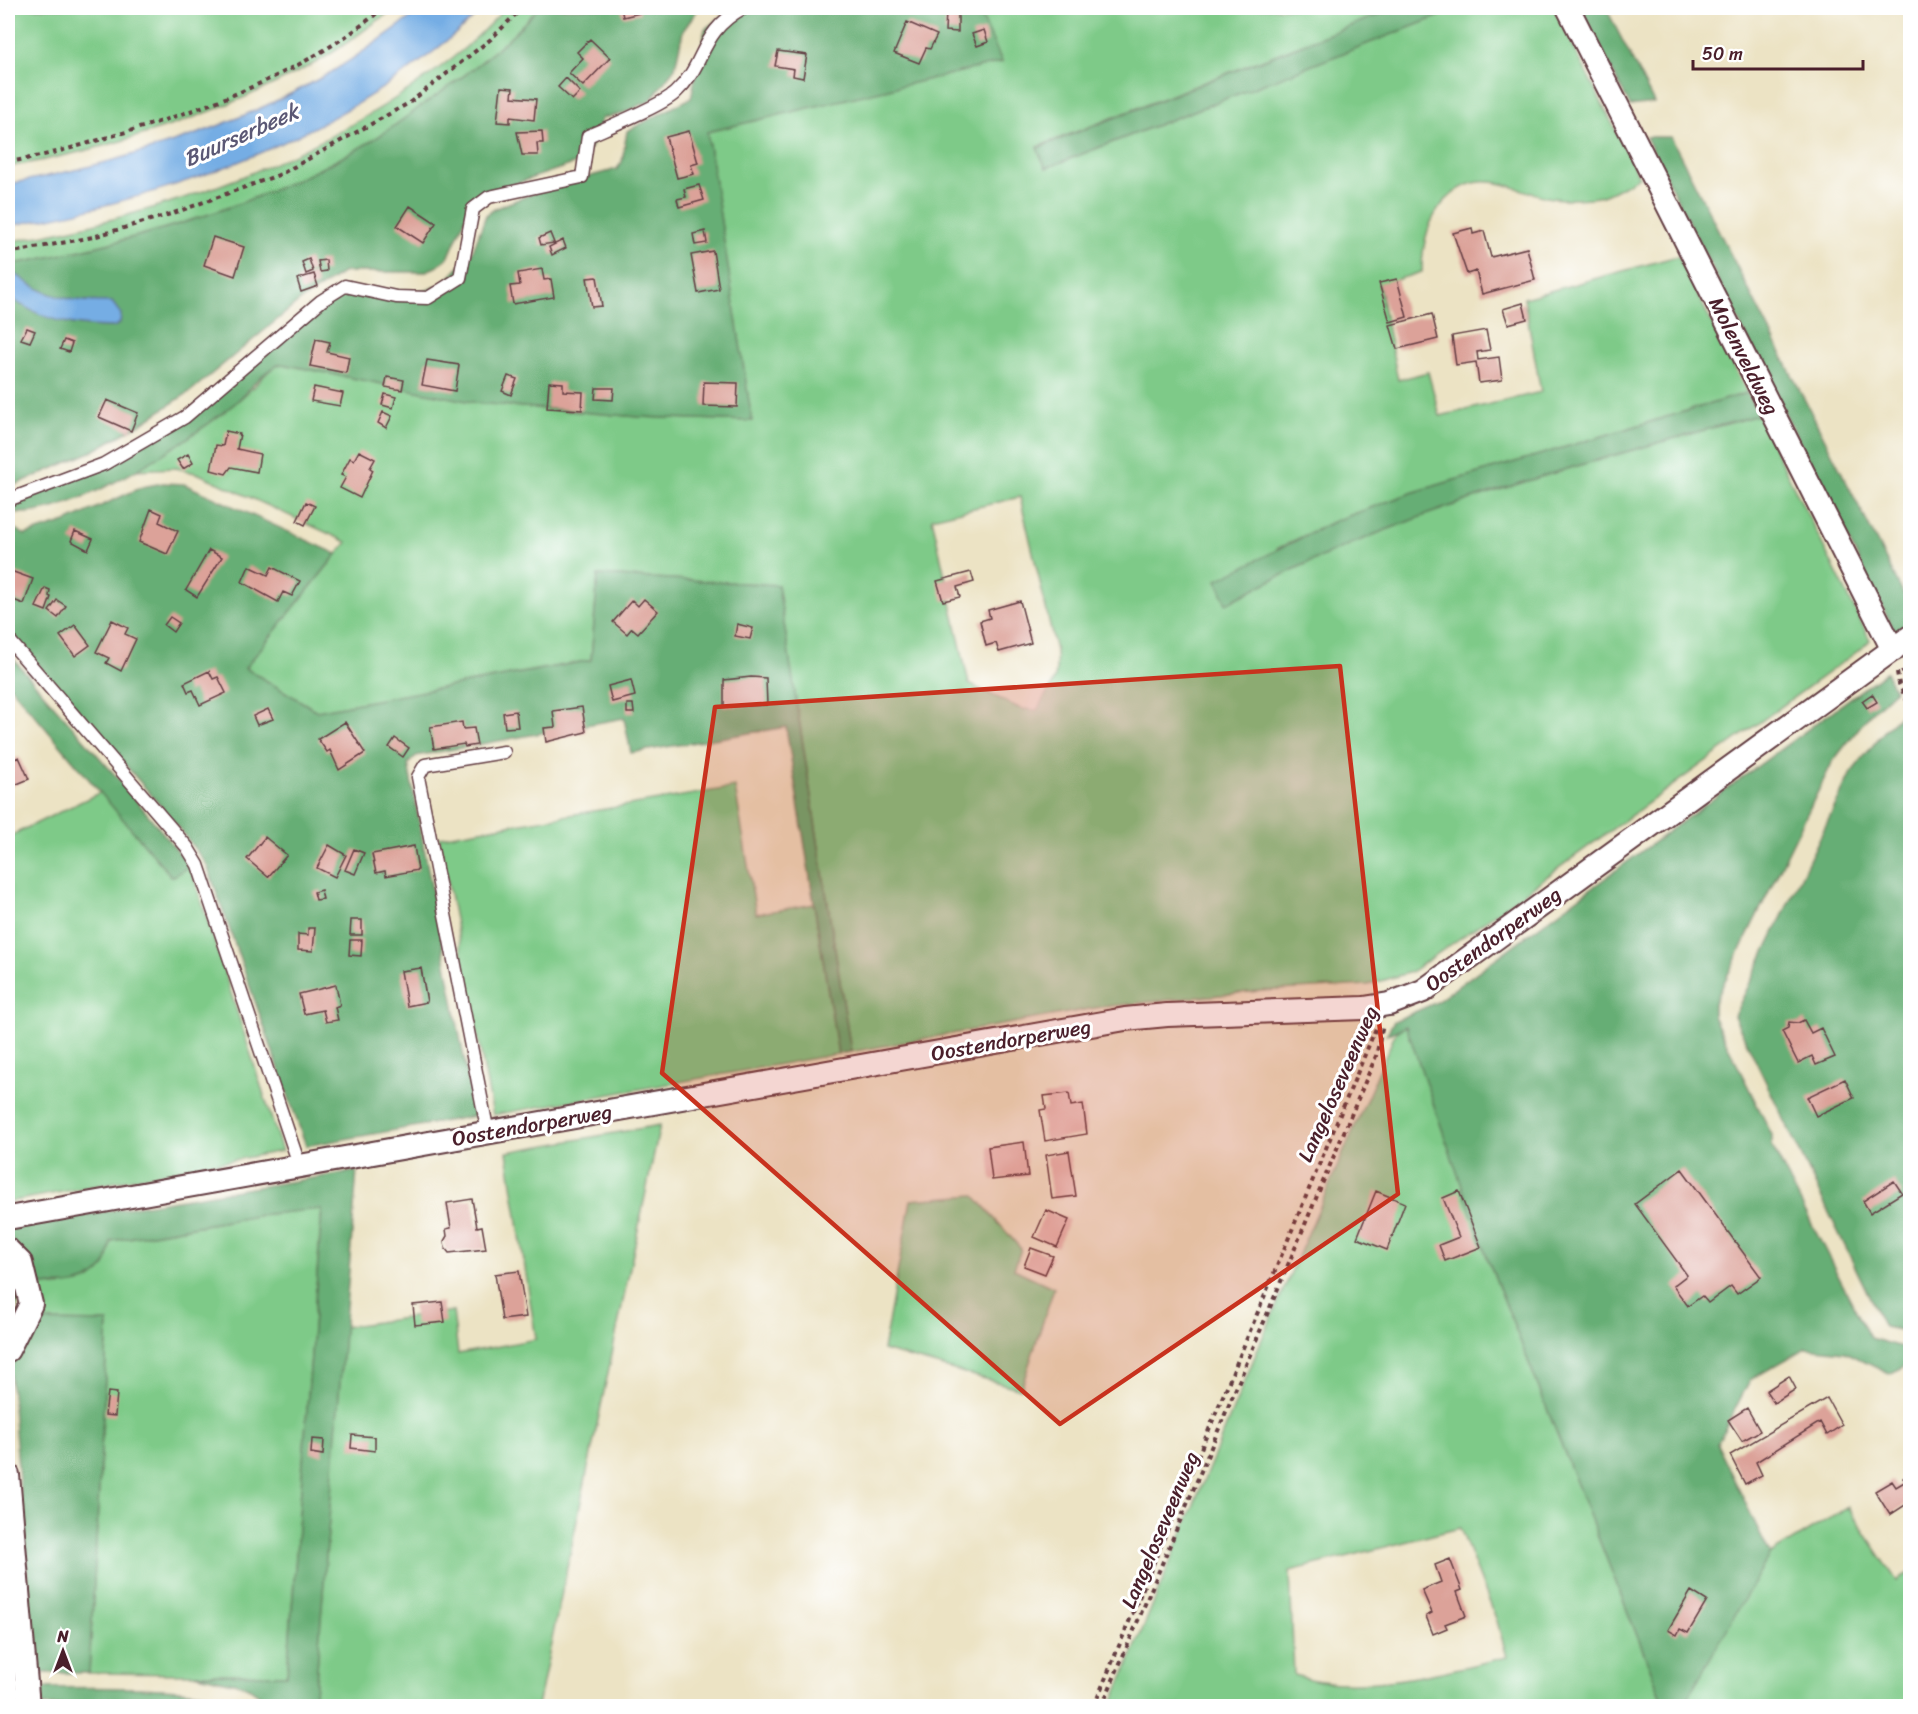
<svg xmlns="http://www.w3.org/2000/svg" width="1918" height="1714" viewBox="0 0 1918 1714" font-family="Sriracha,sans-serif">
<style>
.green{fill:#7eca88;stroke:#64745a;stroke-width:1.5;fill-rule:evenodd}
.forest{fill:#66ae74;stroke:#586650;stroke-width:1.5}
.water{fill:#74ade4;stroke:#5f6688;stroke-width:1.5}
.building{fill:#dca299}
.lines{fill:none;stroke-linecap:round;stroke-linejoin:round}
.lane-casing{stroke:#623c42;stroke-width:15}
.street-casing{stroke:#623c42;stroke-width:26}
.path{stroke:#623c42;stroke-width:4;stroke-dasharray:4.5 4.5;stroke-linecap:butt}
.lane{stroke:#fff;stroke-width:12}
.street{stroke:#fff;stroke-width:22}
.marked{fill:#c8321e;fill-opacity:0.2;stroke:#c8321e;stroke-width:4.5;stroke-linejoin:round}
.labels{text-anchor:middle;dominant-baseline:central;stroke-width:6;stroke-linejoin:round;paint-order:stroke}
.street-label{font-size:21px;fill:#4a1f2b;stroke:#fff}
.water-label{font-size:22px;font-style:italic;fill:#5b5875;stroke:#fff}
</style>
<rect width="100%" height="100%" fill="#fff"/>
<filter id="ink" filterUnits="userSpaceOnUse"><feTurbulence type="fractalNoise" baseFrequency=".0167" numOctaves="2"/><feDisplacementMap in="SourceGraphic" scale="12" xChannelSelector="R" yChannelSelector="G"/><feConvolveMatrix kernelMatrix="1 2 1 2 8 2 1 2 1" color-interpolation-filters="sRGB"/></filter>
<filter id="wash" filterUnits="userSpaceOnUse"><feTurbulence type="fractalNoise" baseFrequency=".008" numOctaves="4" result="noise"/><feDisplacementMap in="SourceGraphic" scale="24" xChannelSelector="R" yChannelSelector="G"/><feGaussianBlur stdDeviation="1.35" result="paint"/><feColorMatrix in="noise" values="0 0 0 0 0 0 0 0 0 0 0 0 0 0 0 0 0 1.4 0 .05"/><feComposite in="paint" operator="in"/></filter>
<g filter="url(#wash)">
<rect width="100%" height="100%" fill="#ece3c4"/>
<path class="green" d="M 8,8 L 396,8 C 370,25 344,47 317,62 C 221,114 115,148 8,167 Z
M 506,8 L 538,8 C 505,46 466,76 424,104 C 406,117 387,132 368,143 C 259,207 131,243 8,265 L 8,242 C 170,213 330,156 460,52 C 477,39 491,22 506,8 Z
M 978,8 L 1396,8 L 1037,147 L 1046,168 L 1460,8 L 1554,8 L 1639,177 C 1627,183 1611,195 1598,197 C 1583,199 1561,200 1547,197 C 1508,188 1479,166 1446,200 C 1427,219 1422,246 1422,272 L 1379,285 L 1398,380 L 1428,372 L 1440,416 L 1541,392 L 1524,298 L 1678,256 L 1747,393 L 1411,493 L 1335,521 L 1278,548 L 1226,604 C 1392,512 1576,466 1758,415 L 1870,640 L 1862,648 L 1498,912 L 1411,972 L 1368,985 L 1260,991 L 1101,1007 L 851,1052 L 778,585 L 598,575 L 591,660 L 317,711 L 245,668 L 347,542 L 199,474 L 176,468 L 134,470 C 175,447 216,422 250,390 C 261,381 268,367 282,364 L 477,403 L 639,417 L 752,421 L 707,132 L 1002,62 ZM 1020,497 L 1056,651 C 1058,686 1052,682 1037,710 L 1021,709 L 969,684 L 932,518 Z
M 735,787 L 756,914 L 814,904 L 838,1054 L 493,1115 L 439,837 Z
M 101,792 L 172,877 L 190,866 L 282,1151 L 8,1202 L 8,837 Z
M 1406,1025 L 1485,1252 L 1665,1706 L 1111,1706 L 1262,1339 L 1396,1032 ZM 1460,1528 L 1497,1621 L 1507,1657 C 1443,1672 1358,1696 1294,1675 L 1290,1571 Z
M 660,1125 L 538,1706 L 314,1706 L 344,1327 L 453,1311 L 458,1354 L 536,1339 L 507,1152 Z
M 974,1195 L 1021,1249 L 1014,1269 L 1054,1288 L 1021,1389 L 883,1350 L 911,1200 Z
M 322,1208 L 287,1675 L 89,1673 L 108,1322 L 33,1321 L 39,1305 L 38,1284 L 60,1287 L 105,1265 L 111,1241 L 268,1214 Z
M 1848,1507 L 1897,1581 L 1910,1573 L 1910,1706 L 1686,1706 L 1684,1702 L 1770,1554 Z
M 8,1568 L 20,1706 L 8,1706 Z"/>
<path class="forest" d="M 538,8 L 699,8 L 683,31 L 675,68 L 650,101 L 621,114 L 602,118 L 592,145 L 576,163 L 488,193 L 471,205 L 449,256 L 438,266 L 424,272 L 344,272 L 301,300 L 191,391 L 142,423 L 93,451 L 8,488 L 8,296 C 40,320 74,327 114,327 L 120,323 L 112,302 C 76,302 46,299 17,275 L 8,277 L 8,265 C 131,243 259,207 368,143 C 387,132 406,117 424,104 C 466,76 505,46 538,8 Z
M 734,8 L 978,8 L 1002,62 L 707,132 L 752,421 L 639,417 L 477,403 L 282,364 C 264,368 248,392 234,404 C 186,442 77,516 17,513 L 11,508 L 14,503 L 154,438 L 343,291 L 425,291 L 443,284 L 472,253 L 486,215 L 496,208 L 547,188 L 617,169 L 622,162 L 627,131 L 691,98 L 705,29 Z
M 1396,8 L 1460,8 L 1046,168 L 1037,148 Z
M 1581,8 L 1606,8 L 1654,103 L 1630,106 Z
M 1646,137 L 1671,137 L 1907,601 L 1910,599 L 1910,623 L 1896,634 Z
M 1747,393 L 1758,415 C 1576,466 1392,512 1226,604 L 1217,580 L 1335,521 L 1411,493 Z
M 163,483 L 184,484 L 337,554 L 245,668 L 317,711 L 591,660 L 598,575 L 778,585 L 851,1052 L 838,1054 L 786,727 L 631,753 L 624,718 L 416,756 L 408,764 L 475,1116 L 306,1146 L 207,865 L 173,820 L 8,630 L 8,525 L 25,535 L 66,522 L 142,487 Z
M 8,653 L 122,783 L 190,866 L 172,877 L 8,684 Z
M 1886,672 L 1895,690 L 1870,714 L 1833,761 L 1713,1005 L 1713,1016 L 1772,1135 L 1772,1146 L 1870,1338 L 1910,1349 L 1910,1364 L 1889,1374 L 1845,1352 L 1806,1348 L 1750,1380 L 1717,1444 L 1770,1554 L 1685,1702 L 1686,1706 L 1665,1706 L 1485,1252 L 1406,1026 L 1386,1035 L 1394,1021 L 1435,1003 Z
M 1905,710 L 1910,722 L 1910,1332 L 1884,1327 L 1734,1016 L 1851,773 L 1886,729 Z
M 357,1171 L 314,1706 L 260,1706 L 260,1696 L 246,1686 L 194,1674 L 287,1675 L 322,1209 L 268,1214 L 111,1241 C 110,1248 109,1259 105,1265 C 92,1287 60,1287 38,1284 L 34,1266 L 8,1235 L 8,1227 Z
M 8,1265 C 30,1291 19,1300 8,1326 Z
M 33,1321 L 108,1322 L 89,1673 L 35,1673 L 10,1370 Z
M 37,1688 C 70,1688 227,1683 242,1706 L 38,1706 Z"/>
<path class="water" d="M 424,8 L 484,8 C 356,131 180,196 8,226 L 8,184 C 117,164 229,130 326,75 C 360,56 392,30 424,8 Z
M 17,275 C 46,299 76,302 112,302 L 121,314 L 120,323 L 114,327 C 74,327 40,320 8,296 L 8,277 Z"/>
<g id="blocks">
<path class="building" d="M 621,8 L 639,8 L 640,13 L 623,17 Z
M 946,12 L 958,12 L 958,32 L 945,31 Z
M 907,22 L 937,35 L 930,49 L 926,48 L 919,63 L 894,53 Z
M 984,30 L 988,42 L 977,46 L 972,34 Z
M 590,39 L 610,58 L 583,86 L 569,73 L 583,58 L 577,52 Z
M 778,51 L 807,55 L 803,78 L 793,76 L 794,69 L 775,66 Z
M 566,78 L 580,92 L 572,100 L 558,87 Z
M 501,87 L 513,88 L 512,97 L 536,99 L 534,120 L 510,117 L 510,123 L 497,122 Z
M 542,131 L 543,143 L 537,143 L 538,155 L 522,155 L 517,132 Z
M 689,131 L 698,163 L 691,165 L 694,174 L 677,178 L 666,137 Z
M 699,185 L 704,200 L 679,207 L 677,199 L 686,197 L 684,189 Z
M 410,206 L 436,223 L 423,243 L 397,226 Z
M 1472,228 L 1473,234 L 1484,231 L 1491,257 L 1527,248 L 1535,280 L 1482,294 L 1476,271 L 1467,274 L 1453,233 Z
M 705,231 L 707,243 L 695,245 L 693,234 Z
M 550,233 L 554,243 L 541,245 L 539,238 Z
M 213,237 L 244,247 L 235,276 L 204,265 Z
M 563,240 L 566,248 L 552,255 L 549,247 Z
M 713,251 L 719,289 L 698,293 L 691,255 Z
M 309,259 L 313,271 L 306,274 L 302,262 Z
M 326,260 L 327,271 L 320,272 L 318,261 Z
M 542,269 L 544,280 L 551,279 L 554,297 L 513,304 L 510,286 L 520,285 L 518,273 Z
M 314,274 L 318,286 L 301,292 L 297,279 Z
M 597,277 L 602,306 L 592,307 L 587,278 Z
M 1397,279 L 1407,317 L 1390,322 L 1379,283 Z
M 1523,303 L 1527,319 L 1508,324 L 1503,309 Z
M 1432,314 L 1438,339 L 1397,349 L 1390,325 Z
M 27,328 L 35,331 L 30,342 L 21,339 Z
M 1486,330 L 1490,350 L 1477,352 L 1478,360 L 1499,357 L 1502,380 L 1479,383 L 1476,362 L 1456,365 L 1452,336 Z
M 316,339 L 330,342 L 327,352 L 349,357 L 346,373 L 310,366 Z
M 64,340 L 72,343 L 69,352 L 60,349 Z
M 427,360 L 459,365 L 455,391 L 422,385 Z
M 508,376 L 517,379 L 511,395 L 502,391 Z
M 387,377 L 404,380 L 402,390 L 385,387 Z
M 549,382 L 563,383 L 563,391 L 583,392 L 582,410 L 547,408 Z
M 704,382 L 738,383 L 737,407 L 703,406 Z
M 314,387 L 343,393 L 340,406 L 311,401 Z
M 596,388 L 614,388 L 613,400 L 595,399 Z
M 385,394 L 396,397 L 393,408 L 382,405 Z
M 107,400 L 138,413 L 131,431 L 99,417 Z
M 383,412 L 392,416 L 386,428 L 378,423 Z
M 226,431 L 240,434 L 237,449 L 260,454 L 257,472 L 231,467 L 226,474 L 211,470 L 216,445 L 223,446 Z
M 359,451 L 375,459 L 370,468 L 373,470 L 360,498 L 340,488 L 346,477 L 341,475 L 350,458 L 354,460 Z
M 188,454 L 193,463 L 183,469 L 177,460 Z
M 306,502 L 315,506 L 305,525 L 297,521 Z
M 151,509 L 162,514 L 159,522 L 178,531 L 167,554 L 139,542 Z
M 75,531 L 93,539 L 88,550 L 71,541 Z
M 209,550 L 222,557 L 197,597 L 186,590 Z
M 249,566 L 268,575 L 272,567 L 300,581 L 292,596 L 283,592 L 278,602 L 242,582 Z
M 8,570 L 33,579 L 24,604 L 8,598 Z
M 971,572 L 974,582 L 957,587 L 960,597 L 943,601 L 937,581 Z
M 45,588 L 50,590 L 49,596 L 51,597 L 46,611 L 36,607 Z
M 644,599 L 658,611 L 638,633 L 632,628 L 627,634 L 613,622 L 632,600 L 638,606 Z
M 57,600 L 66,606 L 58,618 L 49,611 Z
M 1020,601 L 1031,643 L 999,652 L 996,643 L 986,646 L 980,621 L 990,618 L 988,610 Z
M 170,617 L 179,623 L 173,632 L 164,625 Z
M 112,620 L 128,628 L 125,634 L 136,639 L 121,671 L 106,663 L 109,658 L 96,652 Z
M 737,624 L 753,628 L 750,639 L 735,636 Z
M 75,625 L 90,645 L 75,656 L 60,636 Z
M 209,671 L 213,679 L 218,677 L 226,693 L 200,705 L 193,690 L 188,692 L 184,683 Z
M 751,677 L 766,678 L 767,705 L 724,707 L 724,680 Z
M 631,680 L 635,696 L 612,702 L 608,686 Z
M 1872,694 L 1877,702 L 1867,708 L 1862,701 Z
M 627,704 L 633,704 L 634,713 L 627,713 Z
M 582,707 L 586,732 L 546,742 L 544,728 L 555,727 L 553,711 Z
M 268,709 L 273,719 L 257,725 L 253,716 Z
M 516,711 L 518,727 L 505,728 L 503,713 Z
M 345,722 L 365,753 L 339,770 L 330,750 L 327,752 L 318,739 Z
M 462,722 L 463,729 L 474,728 L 477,745 L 465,747 L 464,744 L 434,749 L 430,727 Z
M 395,738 L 409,748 L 403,757 L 389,747 Z
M 19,757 L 29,779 L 10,787 L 8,762 Z
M 265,837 L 287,855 L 268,877 L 247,859 Z
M 329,845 L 346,855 L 335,877 L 317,868 Z
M 414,846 L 418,870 L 386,876 L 385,871 L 376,873 L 372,854 Z
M 354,849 L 364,853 L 355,874 L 345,870 Z
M 321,890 L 323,899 L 316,900 L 314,892 Z
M 351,920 L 362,920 L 362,935 L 350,935 Z
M 308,928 L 315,928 L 313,951 L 298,950 L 298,934 L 308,935 Z
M 350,940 L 362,940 L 361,956 L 349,955 Z
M 421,968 L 427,1002 L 407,1006 L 401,971 Z
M 336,985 L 340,1005 L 335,1007 L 338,1020 L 326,1022 L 323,1010 L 304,1014 L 299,994 Z
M 1804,1020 L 1811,1033 L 1821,1028 L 1835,1057 L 1816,1065 L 1812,1056 L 1798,1063 L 1782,1031 L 1788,1028 L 1789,1022 L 1798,1023 Z
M 1845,1079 L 1854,1098 L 1816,1116 L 1807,1097 Z
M 1069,1093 L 1071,1106 L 1083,1104 L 1087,1134 L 1045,1141 L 1040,1110 L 1046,1109 L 1044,1096 Z
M 1024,1142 L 1028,1176 L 992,1180 L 988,1147 Z
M 1069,1151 L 1076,1196 L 1052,1199 L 1046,1155 Z
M 1682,1169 L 1761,1277 L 1737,1294 L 1731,1286 L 1708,1303 L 1702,1296 L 1688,1306 L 1673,1286 L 1687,1275 L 1635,1204 Z
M 1894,1181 L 1902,1193 L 1870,1213 L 1863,1201 Z
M 1376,1191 L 1405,1203 L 1387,1250 L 1357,1238 Z
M 1459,1191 L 1481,1247 L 1445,1261 L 1439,1245 L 1459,1237 L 1443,1198 Z
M 472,1199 L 477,1227 L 482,1226 L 486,1249 L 449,1253 L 445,1248 L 444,1241 L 447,1236 L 446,1229 L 451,1228 L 447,1203 Z
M 1046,1210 L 1069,1220 L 1057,1247 L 1034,1237 Z
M 1031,1248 L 1053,1256 L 1045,1274 L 1024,1266 Z
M 519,1271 L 526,1317 L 502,1320 L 495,1274 Z
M 442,1302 L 445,1322 L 415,1325 L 413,1305 Z
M 1789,1376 L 1796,1389 L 1774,1403 L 1766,1391 Z
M 108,1392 L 117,1393 L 115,1416 L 105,1415 Z
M 1827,1398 L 1842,1425 L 1827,1435 L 1820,1422 L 1756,1462 L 1762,1475 L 1745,1484 L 1730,1455 Z
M 1747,1408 L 1760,1431 L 1742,1441 L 1728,1420 Z
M 352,1435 L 375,1437 L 375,1451 L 351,1448 Z
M 312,1439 L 324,1440 L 323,1455 L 311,1453 Z
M 1910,1473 L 1910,1495 L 1908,1496 L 1910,1502 L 1890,1515 L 1875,1491 L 1892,1481 L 1896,1487 L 1906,1481 L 1903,1478 Z
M 1450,1559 L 1462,1590 L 1457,1592 L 1466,1616 L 1445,1624 L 1447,1628 L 1433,1634 L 1426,1616 L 1432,1613 L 1422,1590 L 1441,1582 L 1435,1565 Z
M 1691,1591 L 1707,1601 L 1688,1633 L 1680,1629 L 1677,1635 L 1668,1630 Z"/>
</g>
</g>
<g filter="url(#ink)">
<use href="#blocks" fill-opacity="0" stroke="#623c42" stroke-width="1.5"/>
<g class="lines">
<defs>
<path id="lane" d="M 8,500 L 104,464 L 185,417 L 321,301 L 345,286 L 396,297 L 428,298 L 460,278 L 473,209 L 489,197 L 582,177 L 588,136 C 608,127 661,106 675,93 C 707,64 698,33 743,8
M 8,639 L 187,847 L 198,865 L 300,1167
M 488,1133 L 418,777 L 425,765 L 504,752"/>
<path id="street" d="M 1568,8 L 1893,650
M 8,1218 L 1125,1019 L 1167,1015 L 1364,1008 L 1389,1004 L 1423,991 L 1910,637
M 8,1250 L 21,1263 L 31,1304 L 8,1350
M 8,1475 L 28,1706"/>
</defs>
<use href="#lane" class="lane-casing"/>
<use href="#street" class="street-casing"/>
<path class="path" d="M 8,162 C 42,157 75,147 109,137 C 202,110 309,72 383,8
M 8,253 L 93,237 L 174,213 L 281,174 L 409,103 L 491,39 L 522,8
M 1902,670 L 1910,686
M 1897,672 L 1899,684 L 1910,707
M 1094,1706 L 1376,1028
M 1102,1706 L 1376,1056 L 1383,1025"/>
<use href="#lane" class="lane"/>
<use href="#street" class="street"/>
</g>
</g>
<path class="marked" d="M 1340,666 L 1398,1194 L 1060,1424 L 662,1073 L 715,707 Z"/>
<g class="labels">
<g class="street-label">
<text transform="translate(1744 356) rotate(63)">Molenveldweg</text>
<text transform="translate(1493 939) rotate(-36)">Oostendorperweg</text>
<text transform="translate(1011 1040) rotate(-10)">Oostendorperweg</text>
<text transform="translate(1338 1084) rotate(-66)">Langeloseveenweg</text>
<text transform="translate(532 1125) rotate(-10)">Oostendorperweg</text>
<text transform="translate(1160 1530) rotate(-67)">Langeloseveenweg</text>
</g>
<g class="water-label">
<text transform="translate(241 135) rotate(-24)">Buurserbeek</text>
</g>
</g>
<rect width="1918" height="1714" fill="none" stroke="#fff" stroke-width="30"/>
<g transform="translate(63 1651)" stroke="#ffffff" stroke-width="4.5" paint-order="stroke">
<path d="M0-4.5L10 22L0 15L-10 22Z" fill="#4a1f2b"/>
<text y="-9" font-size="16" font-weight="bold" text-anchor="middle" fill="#4a1f2b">N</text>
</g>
<path d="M1693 60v9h170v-9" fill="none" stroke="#4a1f2b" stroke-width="3"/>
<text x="1702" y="60" font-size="18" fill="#4a1f2b" stroke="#ffffff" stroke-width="4.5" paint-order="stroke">50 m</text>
</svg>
